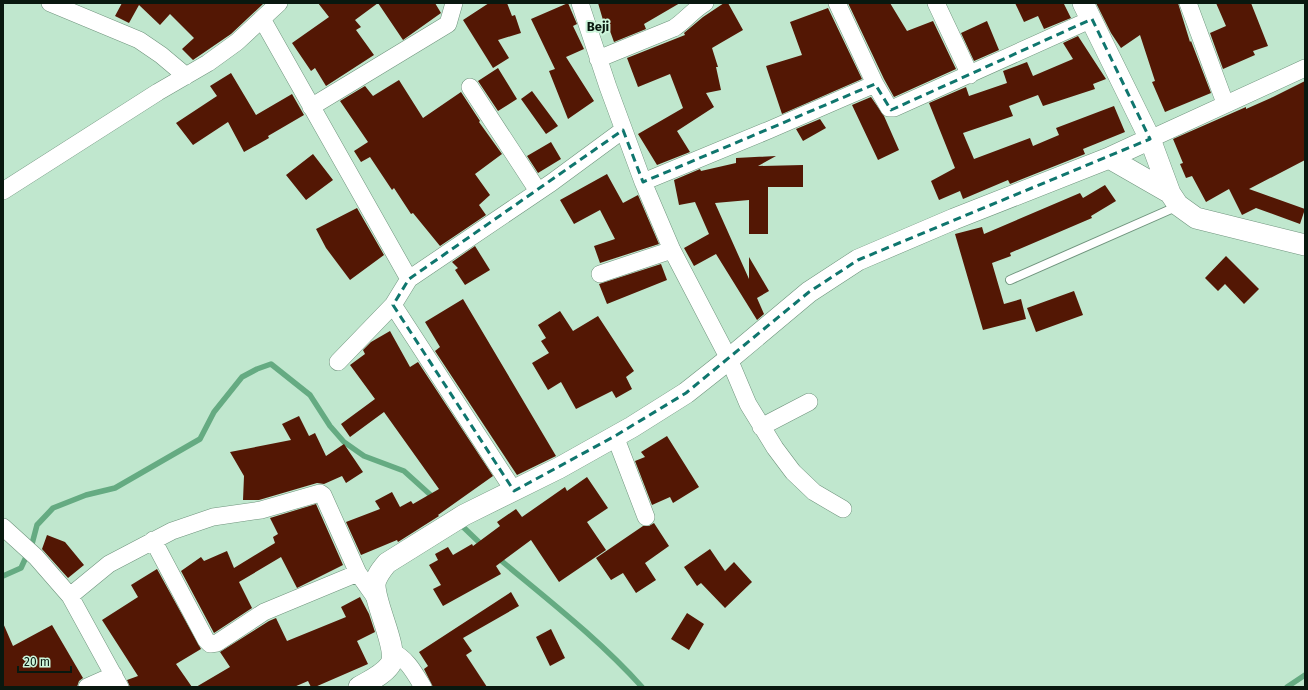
<svg xmlns="http://www.w3.org/2000/svg" width="1308" height="690" viewBox="0 0 1308 690" font-family="'Fira Sans',sans-serif">
<style>
.lines{fill:none;stroke-linecap:round;stroke-linejoin:round}
.stream{stroke:#65ab82;stroke-width:5.5}
.building{fill:#531704}
.service-casing{stroke:#6f947d;stroke-width:10}
.minor-casing{stroke:#6f947d;stroke-width:18}
.tertiary-casing{stroke:#6f947d;stroke-width:22}
.service{stroke:#fff;stroke-width:8}
.minor{stroke:#fff;stroke-width:17}
.tertiary{stroke:#fff;stroke-width:21}
.marked{fill:none;stroke:#0f766e;stroke-width:3;stroke-dasharray:8 5;stroke-linejoin:round}
.labels{text-anchor:middle;dominant-baseline:central;stroke-width:4;stroke-linejoin:round;paint-order:stroke}
.quarter-label{font-size:13px;font-weight:bold;fill:#09180f;stroke:#cdf5db}
</style>
<rect width="100%" height="100%" fill="#c0e7ce"/>
<g class="lines">
<path class="stream" d="M 459,523 L 483,546
M 498,558 C 547,599 599,639 642,687
M 3,576 L 21,568 L 32,544 L 37,525 L 53,508 L 86,495 L 115,488 L 200,439 L 214,412 L 242,377 L 257,369 L 271,364 L 310,395 L 330,426 L 344,442 L 364,456 L 404,471 L 435,499
M 1287,687 L 1305,675"/>
</g>
<path class="building" d="M 122,3 L 264,3 L 231,34 L 193,60 L 182,49 L 194,38 L 170,14 L 160,25 L 139,5 L 129,23 L 115,16 Z
M 318,3 L 435,3 L 441,13 L 403,40 L 378,3 L 355,20 L 361,27 L 356,30 L 374,55 L 326,86 L 315,68 L 311,71 L 292,43 L 329,17 Z
M 489,3 L 507,3 L 512,16 L 515,15 L 521,33 L 498,40 L 509,58 L 493,68 L 463,20 Z
M 568,3 L 577,24 L 573,26 L 584,49 L 566,57 L 594,101 L 568,119 L 549,71 L 555,69 L 531,19 Z
M 598,3 L 680,3 L 644,24 L 646,29 L 614,42 L 606,20 L 603,20 Z
M 724,3 L 728,3 L 743,30 L 712,48 L 718,67 L 716,67 L 721,90 L 706,93 L 714,107 L 677,131 L 690,152 L 657,165 L 638,134 L 683,108 L 670,74 L 638,87 L 627,58 L 685,35 L 684,33 L 703,17 Z
M 848,3 L 890,3 L 907,31 L 933,21 L 956,69 L 894,97 L 884,79 Z
M 1015,3 L 1067,3 L 1064,4 L 1071,18 L 1044,29 L 1038,16 L 1024,22 Z
M 1096,3 L 1178,3 L 1190,42 L 1191,41 L 1211,93 L 1165,112 L 1152,82 L 1155,81 L 1140,35 L 1121,48 L 1111,33 Z
M 1216,3 L 1251,3 L 1268,46 L 1253,51 L 1255,55 L 1223,69 L 1210,33 L 1226,26 Z
M 828,8 L 862,79 L 782,114 L 766,66 L 802,55 L 790,22 Z
M 987,21 L 999,50 L 974,61 L 961,33 Z
M 1078,36 L 1106,79 L 1093,84 L 1095,89 L 1043,106 L 1038,95 L 1009,106 L 1013,116 L 963,133 L 974,159 L 1030,138 L 1033,146 L 1059,135 L 1056,128 L 1114,106 L 1125,132 L 1083,149 L 1085,154 L 1010,184 L 1008,180 L 963,199 L 960,191 L 939,200 L 931,181 L 955,168 L 929,103 L 966,87 L 969,96 L 1007,83 L 1003,71 L 1027,62 L 1033,76 L 1073,59 L 1063,43 Z
M 498,68 L 517,99 L 498,111 L 478,81 Z
M 231,73 L 256,115 L 292,94 L 304,115 L 268,136 L 269,138 L 244,152 L 228,122 L 193,145 L 176,123 L 217,96 L 210,86 Z
M 399,80 L 423,118 L 461,92 L 480,121 L 479,122 L 502,154 L 475,174 L 490,195 L 479,205 L 486,215 L 440,246 L 413,213 L 411,214 L 394,188 L 392,190 L 370,157 L 361,162 L 354,151 L 368,142 L 340,101 L 365,86 L 373,96 Z
M 1305,81 L 1305,160 L 1249,189 L 1305,209 L 1300,224 L 1256,208 L 1242,215 L 1229,189 L 1206,202 L 1192,176 L 1186,178 L 1180,164 L 1183,163 L 1173,139 L 1246,107 L 1246,109 L 1273,97 Z
M 532,91 L 558,126 L 546,134 L 521,99 Z
M 871,97 L 884,116 L 899,150 L 878,160 L 852,105 Z
M 820,119 L 826,128 L 803,141 L 796,129 Z
M 551,142 L 561,159 L 538,173 L 527,156 Z
M 313,154 L 333,180 L 306,200 L 286,175 Z
M 776,156 L 758,166 L 803,165 L 803,187 L 768,187 L 768,234 L 749,234 L 749,200 L 715,203 L 749,279 L 749,257 L 769,291 L 757,298 L 764,314 L 757,320 L 716,254 L 694,266 L 684,248 L 709,234 L 695,202 L 679,205 L 674,180 L 700,169 L 701,171 L 736,163 L 736,158 Z
M 607,174 L 623,203 L 638,195 L 659,244 L 600,263 L 594,246 L 615,239 L 600,210 L 574,224 L 560,200 Z
M 1105,185 L 1116,201 L 1091,216 L 1092,218 L 1010,253 L 1011,256 L 992,263 L 1004,304 L 1021,299 L 1026,319 L 983,330 L 955,234 L 982,227 L 984,234 L 1080,193 L 1083,198 Z
M 357,208 L 384,255 L 350,280 L 326,248 L 316,229 Z
M 475,246 L 490,270 L 465,285 L 455,270 L 458,268 L 452,262 Z
M 1226,256 L 1259,289 L 1244,304 L 1225,284 L 1218,291 L 1205,278 Z
M 661,264 L 667,280 L 607,304 L 599,284 Z
M 1074,291 L 1083,315 L 1036,332 L 1027,308 Z
M 463,299 L 556,456 L 517,475 L 435,351 L 440,347 L 425,322 Z
M 560,311 L 573,331 L 598,316 L 634,371 L 626,377 L 632,389 L 616,398 L 612,391 L 576,409 L 561,382 L 548,390 L 532,363 L 549,353 L 541,341 L 546,338 L 538,325 Z
M 390,331 L 410,367 L 418,362 L 493,476 L 438,515 L 439,516 L 398,542 L 397,540 L 361,555 L 346,522 L 380,509 L 375,501 L 392,492 L 400,507 L 411,501 L 413,504 L 439,489 L 384,412 L 350,437 L 341,424 L 375,399 L 350,365 L 365,354 L 363,350 L 371,342 Z
M 299,416 L 309,436 L 315,433 L 326,456 L 344,444 L 363,472 L 346,483 L 342,476 L 324,484 L 317,483 L 259,500 L 243,500 L 244,476 L 230,452 L 291,440 L 282,424 Z
M 667,436 L 699,487 L 673,503 L 670,497 L 652,505 L 635,461 L 645,457 L 641,452 Z
M 587,477 L 608,508 L 587,522 L 606,550 L 559,582 L 531,540 L 496,566 L 501,574 L 443,606 L 433,589 L 441,585 L 429,565 L 438,560 L 435,554 L 448,547 L 453,555 L 472,544 L 473,546 L 500,526 L 497,522 L 516,509 L 522,517 L 565,487 L 567,491 Z
M 316,504 L 343,565 L 297,588 L 281,557 L 239,582 L 252,608 L 214,633 L 181,571 L 201,557 L 204,561 L 227,551 L 234,568 L 275,543 L 273,537 L 278,534 L 270,518 Z
M 654,523 L 669,546 L 645,563 L 656,580 L 636,593 L 623,573 L 611,580 L 596,558 L 643,526 L 649,526 Z
M 47,535 L 65,542 L 84,565 L 68,578 L 42,549 Z
M 710,549 L 725,571 L 734,562 L 752,582 L 725,608 L 701,583 L 697,586 L 684,567 Z
M 157,569 L 201,649 L 176,664 L 192,687 L 130,687 L 127,680 L 138,676 L 102,620 L 138,597 L 131,585 Z
M 511,592 L 519,606 L 463,638 L 472,651 L 466,655 L 487,687 L 433,687 L 424,669 L 428,666 L 419,652 Z
M 360,597 L 369,614 L 375,632 L 357,641 L 368,664 L 315,687 L 311,687 L 308,681 L 294,687 L 196,687 L 230,667 L 220,652 L 269,621 L 276,618 L 287,641 L 346,617 L 341,607 Z
M 687,613 L 704,624 L 689,650 L 671,639 Z
M 3,623 L 13,646 L 52,625 L 83,678 L 79,681 L 77,687 L 3,687 Z
M 551,629 L 565,658 L 550,666 L 536,637 Z"/>
<g class="lines">
<defs>
<path id="service" d="M 1010,280 L 1178,206"/>
<path id="minor" d="M 50,3 L 139,40 L 161,55 L 186,76
M 580,3 L 608,87 L 643,182 L 672,250 L 729,359 L 748,404 L 775,448 L 793,472 L 814,492 L 843,509
M 837,3 L 875,84 L 889,108 L 894,108 L 1092,19
M 936,3 L 970,75
M 1188,3 L 1225,103
M 262,19 L 409,279
M 598,59 L 674,28 C 685,21 693,10 705,3
M 470,87 L 538,191
M 311,107 L 448,24 L 454,3
M 1150,139 L 1305,68
M 643,182 L 769,130 L 875,84
M 3,191 L 158,92 L 208,63 L 237,42 L 279,3
M 600,274 L 672,250
M 338,362 L 393,305
M 761,427 L 809,402
M 615,436 L 646,517
M 514,491 L 393,305 L 409,279 L 551,183 L 623,130
M 3,527 L 36,557 L 70,596
M 153,540 L 206,640 L 210,644 L 217,643 L 264,612 L 358,573
M 392,652 C 407,658 415,674 423,687
M 87,687 L 114,675
M 120,687 L 70,596 L 109,564 L 172,531 L 213,517 L 261,510 L 320,493 L 323,495 L 358,573 L 377,600"/>
<path id="tertiary" d="M 1083,3 L 1150,139 L 1170,193 L 1178,205 L 1196,218 L 1305,245
M 1109,158 L 1170,193
M 359,687 C 369,681 383,675 390,665 C 400,651 374,604 375,584 C 376,576 382,569 387,563 L 464,515 L 559,468 L 632,427 L 686,393 L 729,359 L 809,292 L 858,260 L 954,219 L 1109,158 L 1150,139"/>
</defs>
<use href="#service" class="service-casing"/>
<use href="#minor" class="minor-casing"/>
<use href="#tertiary" class="tertiary-casing"/>
<use href="#service" class="service"/>
<use href="#minor" class="minor"/>
<use href="#tertiary" class="tertiary"/>
</g>
<path class="marked" d="M 1092,19 L 1150,139 L 858,260 L 809,292 L 686,393 L 615,436 L 514,491 L 393,305 L 409,279 L 623,130 L 643,182 L 875,84 L 891,110 Z"/>
<g class="labels">
<g class="quarter-label">
<text x="598" y="26">Beji</text>
</g>
</g>
<rect width="1308" height="690" fill="none" stroke="#09180f" stroke-width="8"/>
<path d="M18 666v6h53v-6" fill="none" stroke="#09180f" stroke-width="2"/>
<text x="24" y="666" font-size="12" fill="#09180f" stroke="#cdf5db" stroke-width="3" paint-order="stroke">20 m</text>
</svg>
